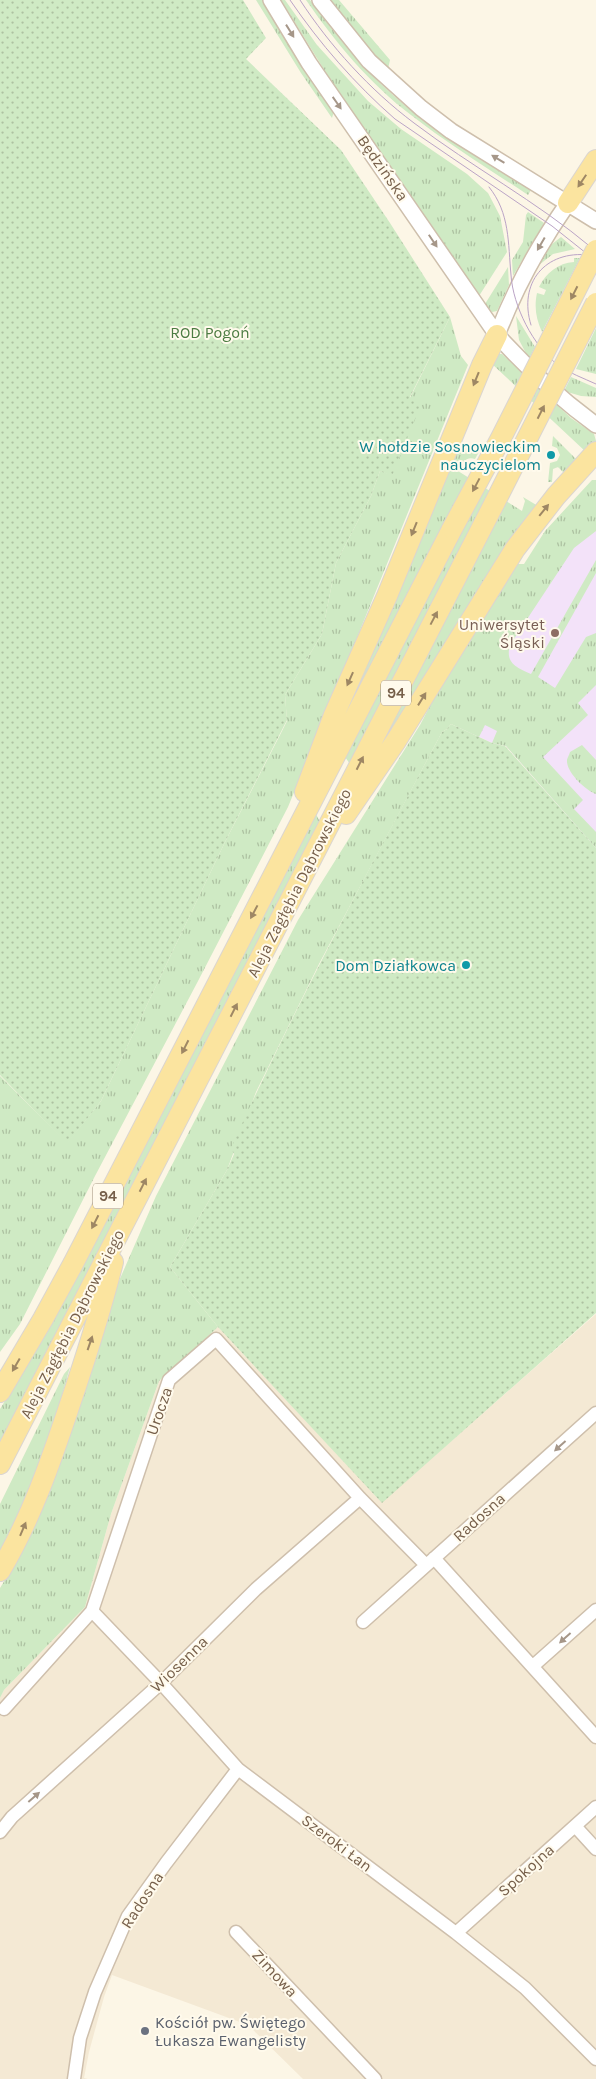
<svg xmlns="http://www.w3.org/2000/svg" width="596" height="2079" viewBox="0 0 596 2079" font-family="Karla,sans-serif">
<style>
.residential{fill:#f4e9d4}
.education{fill:#f3e2f9}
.grass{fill:url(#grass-tufts)}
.garden{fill:url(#garden-dots)}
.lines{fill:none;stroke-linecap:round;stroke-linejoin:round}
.minor-casing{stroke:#cebfac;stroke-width:15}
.tertiary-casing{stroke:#cebfac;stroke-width:18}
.primary-casing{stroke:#dbd5d0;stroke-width:22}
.minor{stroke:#fff;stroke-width:12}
.tertiary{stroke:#fff;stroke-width:15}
.primary{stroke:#fbe49f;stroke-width:20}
.tram{stroke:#bba4c6;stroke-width:1}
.primary-bridge-casing{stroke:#dbd5d0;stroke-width:22;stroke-linecap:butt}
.primary-bridge{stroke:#fbe49f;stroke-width:20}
.oneway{fill:#a69789}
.oneway2{fill:#9e8764}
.culture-dot{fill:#0f9aa8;stroke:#fffaec;stroke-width:2}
.education-dot{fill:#8d6e63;stroke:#fffaec;stroke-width:2}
.worship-dot{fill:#6b7280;stroke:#fffaec;stroke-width:2}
.labels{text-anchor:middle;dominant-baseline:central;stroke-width:4;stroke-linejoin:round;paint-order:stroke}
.shield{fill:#fffaec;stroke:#9f8e7b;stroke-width:1}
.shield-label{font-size:15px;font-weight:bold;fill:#765f4a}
.street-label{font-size:16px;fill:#765f4a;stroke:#fffaec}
.park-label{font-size:16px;fill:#4c7c42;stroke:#fffaec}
.culture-label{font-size:16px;fill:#0d838f;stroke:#fffaec;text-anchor:end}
.education-label{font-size:16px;fill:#785e54;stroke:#fffaec;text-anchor:end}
.worship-label{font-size:16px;fill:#5b616d;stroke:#fffaec;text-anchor:start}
</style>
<defs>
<pattern id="grass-tufts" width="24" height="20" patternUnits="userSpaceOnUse" patternTransform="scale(1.25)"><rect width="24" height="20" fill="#cfeac4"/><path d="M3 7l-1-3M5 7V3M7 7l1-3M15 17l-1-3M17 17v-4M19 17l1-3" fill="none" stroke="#adc1a1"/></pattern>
<pattern id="garden-dots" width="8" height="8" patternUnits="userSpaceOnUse" patternTransform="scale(1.25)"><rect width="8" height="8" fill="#cfeac4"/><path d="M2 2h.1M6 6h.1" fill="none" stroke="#adc1a1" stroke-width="1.8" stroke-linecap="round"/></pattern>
</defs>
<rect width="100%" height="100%" fill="#fcf6e6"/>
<path class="residential" d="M 596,1314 L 596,2079 L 303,2079 L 248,2025 L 112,1975 L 104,1997 L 89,2052 L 84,2078 L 88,2079 L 0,2079 L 0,1698 L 4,1690 L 85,1607 L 111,1514 L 159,1381 L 218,1327 L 382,1502 Z"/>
<path class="education" d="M 596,526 L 596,848 L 506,746 L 492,743 L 454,725 L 573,541 Z"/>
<path class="grass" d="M 256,0 L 262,0 L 334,111 L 332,118 L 301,73 Z
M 281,0 L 285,0 L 317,45 L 368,101 L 401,129 L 467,174 L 488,193 L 500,216 L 507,252 L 479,296 L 328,76 Z
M 306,0 L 310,0 C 335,34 361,67 393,95 C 434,133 483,161 531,190 L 528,195 C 489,169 448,144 411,115 C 370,84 335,42 306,0 Z
M 331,0 L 339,0 L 390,60 L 388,69 L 360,38 Z
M 528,212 L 544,223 L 513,276 L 512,260 L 523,242 L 526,215 Z
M 561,237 L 575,249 L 553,254 L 539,265 L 537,264 L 547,248 Z
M 574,258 L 580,258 L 542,332 C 536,319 534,307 537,293 L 544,295 L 546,290 L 539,287 C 546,273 558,263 574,262 Z
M 508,267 L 509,285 L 497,311 L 492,312 L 485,304 Z
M 516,316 L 535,347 L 529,359 L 519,340 Z
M 450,317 L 461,356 L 468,365 L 288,807 L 197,983 L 95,1176 L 20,1324 L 0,1352 L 0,1076 L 67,1143 L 101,1101 L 225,842 L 280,735 L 287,721 L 285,695 L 322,634 L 336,563 L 371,496 L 380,471 L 392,475 L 410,398 Z
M 596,328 L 596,374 L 576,369 Z
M 497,354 L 502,354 L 571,418 L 594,434 L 596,441 L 586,452 L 492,364 Z
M 571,377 L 596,388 L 596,397 L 581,396 L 564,391 Z
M 553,436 L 578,461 L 566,475 L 558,467 L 553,469 L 552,482 L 548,482 L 550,463 L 557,461 L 560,455 L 557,448 L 552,446 Z
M 469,446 L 479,452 L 475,459 C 466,456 462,463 458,471 L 522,511 L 525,501 L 523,497 L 538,506 L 373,765 L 350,764 L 345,757 L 335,737 L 452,457 Z
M 592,480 L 596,480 L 596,531 L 574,548 L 510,645 C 505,663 516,667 531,674 L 596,560 L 596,573 L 538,677 L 555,688 L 586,637 L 596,633 L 596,685 L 578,703 L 588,715 L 543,757 L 583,800 L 574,809 L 596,832 L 596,848 L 506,746 L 492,743 L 497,731 L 485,725 L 479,737 L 451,724 L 447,729 L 442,732 L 319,964 L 256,1092 L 227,1170 L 170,1267 L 218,1327 L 159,1381 L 111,1514 L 85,1607 L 4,1690 L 0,1698 L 0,1588 L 22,1552 L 62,1457 L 112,1297 L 156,1196 L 298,920 L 420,725 L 456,656 L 515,564 L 524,564 L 545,531 Z
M 582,745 L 596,760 L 596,794 C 585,790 566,772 567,760 C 567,759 570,753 570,752 Z
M 316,814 L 321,824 L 0,1443 L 0,1409 L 47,1333 Z
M 70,1367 L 47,1450 L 0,1561 L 0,1504 L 64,1374 Z"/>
<path class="garden" d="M 0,0 L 243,0 L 266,38 L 246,59 L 341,150 L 390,223 L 450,317 L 410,397 L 421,404 L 392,476 L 380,471 L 371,496 L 336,563 L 322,634 L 285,695 L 287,720 L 225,842 L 101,1101 L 67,1144 L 0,1075 Z
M 451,724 L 492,743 L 505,746 L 596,848 L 596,1313 L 382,1503 L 218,1327 L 170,1267 L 227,1170 L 234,1154 L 231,1148 C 295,1006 369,869 442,732 L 447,729 Z"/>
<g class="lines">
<defs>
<path id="minor" d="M 434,1558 L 596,1737
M 92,1611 L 161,1683 L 238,1769 L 456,1933 L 525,1988 L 596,2059
M 363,1622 L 596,1413
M 533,1666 L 596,1610
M 4,1709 L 92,1611 L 169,1380 L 216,1339 L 360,1498 L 426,1565
M 575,1826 L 596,1849
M 0,1832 L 12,1817 L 161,1683 L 256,1589 L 360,1498
M 236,1932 L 375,2079
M 456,1933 L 596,1807
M 74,2079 L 80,2038 L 95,1992 L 128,1916 L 166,1863 L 238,1769"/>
<path id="tertiary" d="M 271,0 L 309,63 L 497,335 C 527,368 559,398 596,425
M 320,0 L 369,61 L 421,108 L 451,131 L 596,221
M 497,335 C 516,286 538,246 568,203"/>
<path id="primary" d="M 568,203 L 596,160
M 305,792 L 334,715 L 387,596 L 482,365 L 497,335
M 346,814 L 396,741 L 515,549 L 556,496 L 596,452
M 0,1392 L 43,1319 L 73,1264 L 452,529
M 0,1464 L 495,502
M 0,1571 C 31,1519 51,1461 70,1404 C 86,1357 101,1310 113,1262"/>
</defs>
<use href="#minor" class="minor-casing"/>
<use href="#tertiary" class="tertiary-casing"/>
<use href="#primary" class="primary-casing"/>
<use href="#minor" class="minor"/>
<use href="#tertiary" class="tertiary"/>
<use href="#primary" class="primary"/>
<path class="tram" d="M 290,0 C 320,44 355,84 395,119 L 552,226 L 596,261
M 300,0 C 330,46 370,90 414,123 C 472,167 536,201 592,248
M 489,187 C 510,213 508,243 511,275 C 513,306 533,346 558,365 C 569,373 583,378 596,384
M 531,325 C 518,283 545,250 589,255"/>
<defs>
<path id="primary-bridge" d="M 495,502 L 596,303
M 452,529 L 501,438 L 596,250"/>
</defs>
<use href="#primary-bridge" class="primary-bridge-casing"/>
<use href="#primary-bridge" class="primary-bridge"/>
</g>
<defs><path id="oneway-solid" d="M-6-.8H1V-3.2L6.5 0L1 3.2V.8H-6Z" transform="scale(1.25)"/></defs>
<g class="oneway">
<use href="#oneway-solid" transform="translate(290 31) rotate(58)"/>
<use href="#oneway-solid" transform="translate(337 103) rotate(55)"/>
<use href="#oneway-solid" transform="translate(498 159) rotate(-149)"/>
<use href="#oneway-solid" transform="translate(433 241) rotate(56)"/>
<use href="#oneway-solid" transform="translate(541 244) rotate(120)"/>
<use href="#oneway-solid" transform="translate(560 1446) rotate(138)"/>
<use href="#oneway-solid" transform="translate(565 1638) rotate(138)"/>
<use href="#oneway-solid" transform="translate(34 1797) rotate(-41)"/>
</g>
<g class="oneway2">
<use href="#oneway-solid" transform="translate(582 181) rotate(124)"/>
<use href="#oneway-solid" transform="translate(574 293) rotate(117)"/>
<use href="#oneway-solid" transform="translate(476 379) rotate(112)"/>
<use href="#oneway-solid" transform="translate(541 412) rotate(-63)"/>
<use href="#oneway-solid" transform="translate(476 485) rotate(118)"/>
<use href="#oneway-solid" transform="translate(544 510) rotate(-51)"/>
<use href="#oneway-solid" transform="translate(414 529) rotate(112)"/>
<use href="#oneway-solid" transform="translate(434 618) rotate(-62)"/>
<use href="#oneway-solid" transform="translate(350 679) rotate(114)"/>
<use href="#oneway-solid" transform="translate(422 699) rotate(-58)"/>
<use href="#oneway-solid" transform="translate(360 763) rotate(-63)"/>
<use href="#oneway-solid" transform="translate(254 912) rotate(118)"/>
<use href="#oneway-solid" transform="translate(234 1010) rotate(-63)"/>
<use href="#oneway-solid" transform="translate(185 1047) rotate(117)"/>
<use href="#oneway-solid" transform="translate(143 1185) rotate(-63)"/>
<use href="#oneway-solid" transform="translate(95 1222) rotate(117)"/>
<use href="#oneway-solid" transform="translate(90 1343) rotate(-71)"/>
<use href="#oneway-solid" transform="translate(16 1365) rotate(120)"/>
<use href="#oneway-solid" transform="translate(23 1529) rotate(-67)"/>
</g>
<g class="culture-dot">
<circle cx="551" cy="455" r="5"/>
<circle cx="466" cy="965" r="5"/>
</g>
<circle class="education-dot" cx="555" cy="633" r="5"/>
<circle class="worship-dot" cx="145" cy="2031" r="5"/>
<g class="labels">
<g class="shield">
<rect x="381" y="680.5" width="30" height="25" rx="4"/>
<rect x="93" y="1183.5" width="30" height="25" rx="4"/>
</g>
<g class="shield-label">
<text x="396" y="693">94</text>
<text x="108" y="1196">94</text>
</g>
<g class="street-label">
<text transform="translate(383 168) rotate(55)">Będzińska</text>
<text transform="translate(299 883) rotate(-63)">Aleja Zagłębia Dąbrowskiego</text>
<text transform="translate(72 1324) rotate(-63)">Aleja Zagłębia Dąbrowskiego</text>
<text transform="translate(159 1411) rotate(-71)">Urocza</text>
<text transform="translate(479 1517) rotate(-42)">Radosna</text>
<text transform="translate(179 1664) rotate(-44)">Wiosenna</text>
<text transform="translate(337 1843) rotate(37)">Szeroki Łan</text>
<text transform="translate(526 1870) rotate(-42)">Spokojna</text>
<text transform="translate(142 1900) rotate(-57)">Radosna</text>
<text transform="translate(275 1973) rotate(47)">Zimowa</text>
</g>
<g class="park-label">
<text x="210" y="332">ROD Pogoń</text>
</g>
<g class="culture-label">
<text x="541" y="446">W hołdzie Sosnowieckim<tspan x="541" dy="18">nauczycielom</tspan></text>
<text x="456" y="965">Dom Działkowca</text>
</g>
<g class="education-label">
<text x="545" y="624">Uniwersytet<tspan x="545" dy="18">Śląski</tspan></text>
</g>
<g class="worship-label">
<text x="155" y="2022">Kościół pw. Świętego<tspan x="155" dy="18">Łukasza Ewangelisty</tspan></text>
</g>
</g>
</svg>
